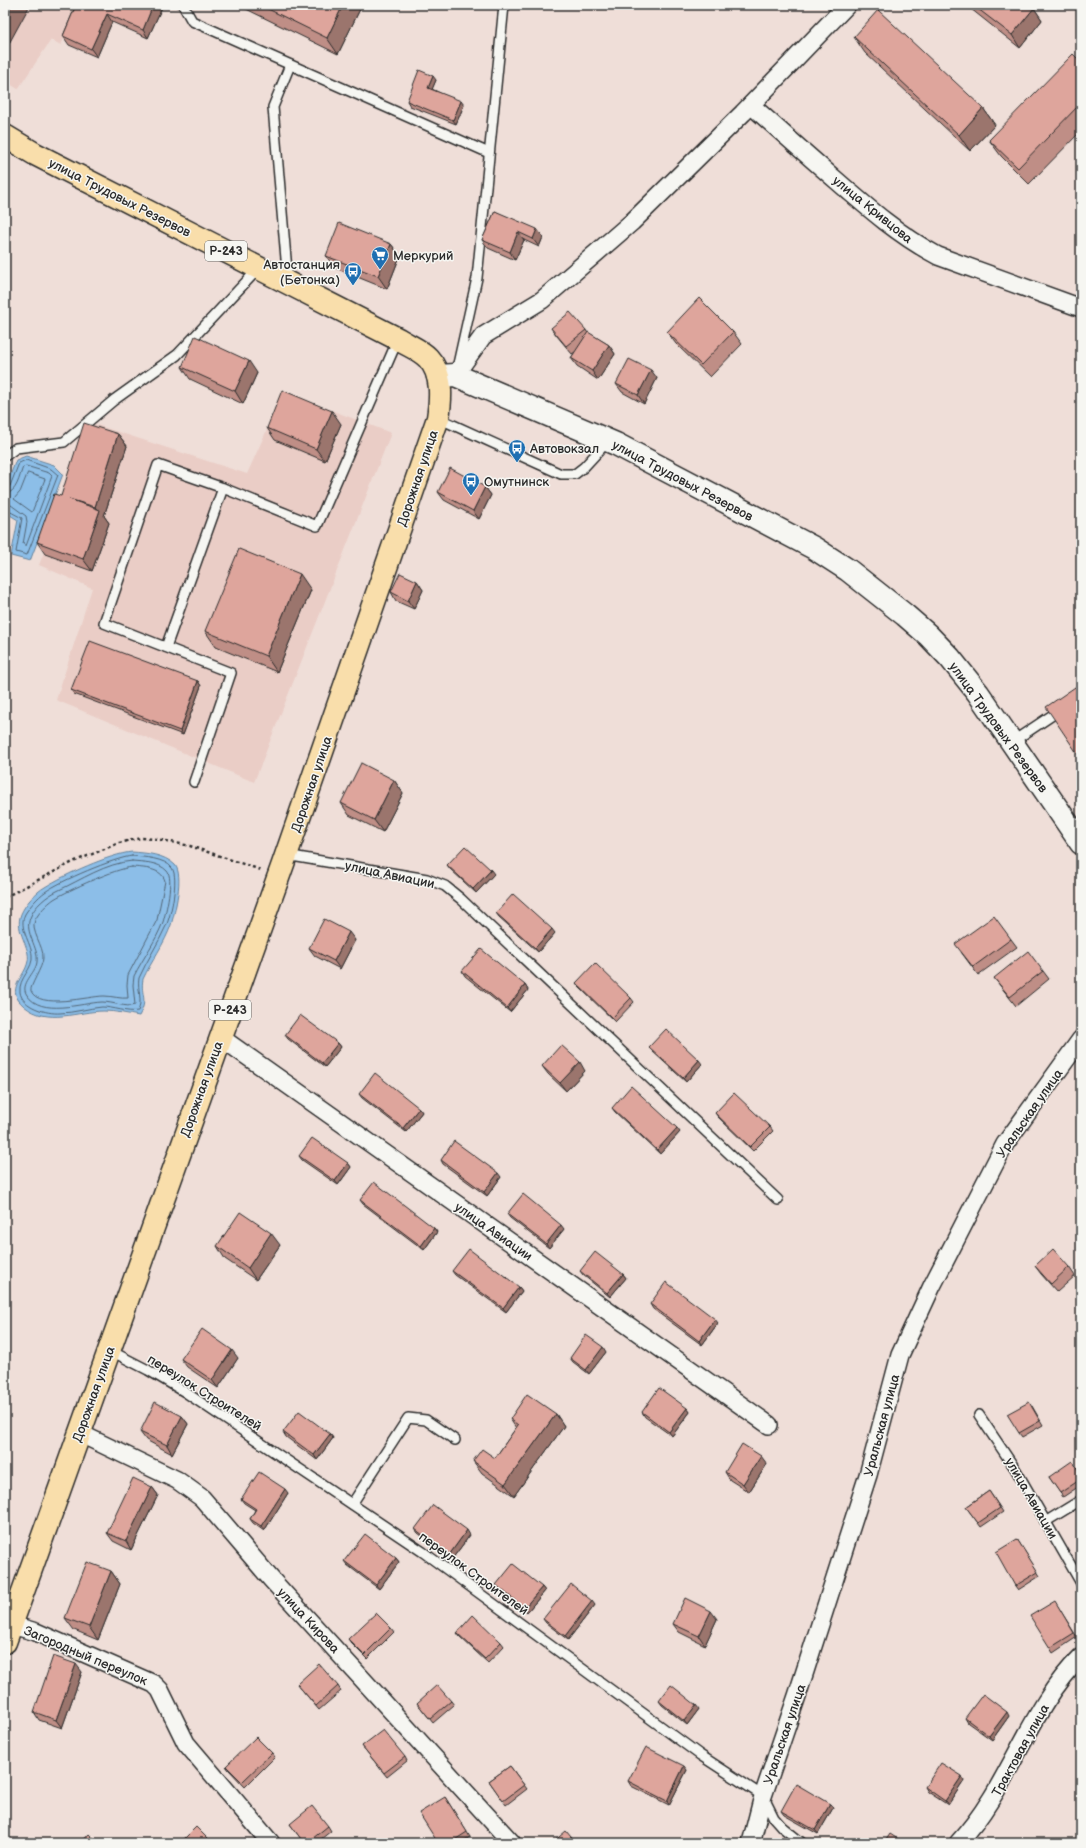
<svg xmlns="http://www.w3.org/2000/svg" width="1086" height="1848" viewBox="0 0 1086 1848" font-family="'Balsamiq Sans',sans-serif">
	<rect width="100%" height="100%" fill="#efded8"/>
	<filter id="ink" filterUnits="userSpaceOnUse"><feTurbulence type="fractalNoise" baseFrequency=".025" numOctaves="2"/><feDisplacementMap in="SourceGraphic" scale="8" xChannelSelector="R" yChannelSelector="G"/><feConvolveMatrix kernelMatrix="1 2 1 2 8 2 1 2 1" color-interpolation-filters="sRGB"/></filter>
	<g filter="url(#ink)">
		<g fill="#eacdc6">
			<polygon points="5,5 80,5 61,45 51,40 18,89 5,81"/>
			<polygon points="284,392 391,433 254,782 56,700 92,588 39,565 94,424 247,474"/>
		</g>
		<g fill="#8cbee8" stroke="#65839c">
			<polygon points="26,456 54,465 63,474 30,561 11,556 18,520 5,512 5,489 16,460"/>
			<path d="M132,852c14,1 32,2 43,13 9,10 0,47 -4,60 -6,18 -20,37 -28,54 -3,17 6,19 -4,37 -11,-2 -24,-5 -35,-5 -27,0 -56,15 -80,-5 -20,-17 1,-28 4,-45 3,-14 -14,-30 -7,-47 4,-10 15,-22 24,-27 19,-12 65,-33 87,-35z"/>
		</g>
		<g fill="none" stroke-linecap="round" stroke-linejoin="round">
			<g stroke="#526677" stroke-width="1">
				<polygon points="28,473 45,479 32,512 14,499 20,492"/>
				<polyline points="5,489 10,486 19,463 26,460 51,469 58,475 27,555 16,552 22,518 5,509"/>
				<path d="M5,494c12,-1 14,-17 18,-27l3,-1 23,7 3,3 -26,70 -3,-2 4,-22 -1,-6 -15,-11 -6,-1"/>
				<path d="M132,856c11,1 33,2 40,12 7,10 -1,48 -6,58 -8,18 -19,34 -27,52 -2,11 4,23 -1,33 -10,2 -25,-4 -36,-4 -14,1 -28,6 -42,6 -13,1 -38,-6 -40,-21 -2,-14 14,-23 12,-37 -1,-13 -14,-27 -7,-41 5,-8 13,-17 20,-22 15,-11 69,-34 87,-36z"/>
				<path d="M132,861c11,1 27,1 35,10 7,7 -1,41 -4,51 -7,19 -20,36 -29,54l-1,9 2,20c-9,3 -22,-3 -33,-3 -21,1 -61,15 -75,-7 -8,-11 9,-22 10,-33 2,-15 -13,-29 -7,-44 4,-12 17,-22 27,-27 24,-11 49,-28 75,-30z"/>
				<path d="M132,867c11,1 30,1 33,14l-8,39 -29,55 -1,10 1,13c-7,1 -16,-2 -24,-2 -15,0 -65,14 -73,-5 -2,-4 12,-24 12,-33 1,-12 -13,-27 -8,-38 4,-8 12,-16 19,-21 15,-9 60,-30 78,-32z"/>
			</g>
			<g stroke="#2b2b2b" stroke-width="12">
				<g id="service">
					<polyline points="183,5 192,21 489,153"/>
					<polyline points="288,282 273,107 290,65"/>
					<polyline points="458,364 477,278 504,5"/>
					<polyline points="438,418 561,474 575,474 584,467 608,441"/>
					<polyline points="5,456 16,448 64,442 114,400 177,355 259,268"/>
					<polyline points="166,647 223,488"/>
					<polyline points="1012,742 1081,696"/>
					<polyline points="194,782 231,673 104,623 158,465 223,488 317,526 398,339"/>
					<polyline points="286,855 427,879 445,886 461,899 778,1200"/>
					<polyline points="109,1350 148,1370 185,1392 423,1552 700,1755 763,1796 774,1818 782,1827 802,1843"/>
					<polyline points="979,1415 1016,1470 1081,1583"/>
					<polyline points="352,1504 408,1418 426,1420 455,1440"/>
					<polyline points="1045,1522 1081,1500"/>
				</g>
			</g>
			<g stroke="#2b2b2b" stroke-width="20">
				<g id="minor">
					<path d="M751,105c28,25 56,50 85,75 32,28 64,56 102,76l143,52"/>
					<polyline points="455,375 483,336 542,300 632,222 743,113 847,5"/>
					<polyline points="220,1037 769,1425"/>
					<polyline points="79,1433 177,1480 202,1498 271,1579 512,1843"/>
					<polyline points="5,1623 36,1632 154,1684 160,1690 186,1743 271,1843"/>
					<polyline points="751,1843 763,1796 797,1696 868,1475 900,1355 932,1286 1005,1144 1081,1039"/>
					<path d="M958,1843c52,-55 70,-134 123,-186"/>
				</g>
			</g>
			<g stroke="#2b2b2b" stroke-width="25">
				<polyline id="secondary" points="438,376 455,375 616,444 814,548 848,570 905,615 928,635 950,658 978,693 1081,843"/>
			</g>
			<g stroke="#2b2b2b" stroke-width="25">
				<path id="trunk" d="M5,136l30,18 363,185c9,6 23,11 30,19 15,16 13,40 10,60l-155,446 -278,778"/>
			</g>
			<polyline stroke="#2b2b2b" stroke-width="2.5" stroke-dasharray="3 3" stroke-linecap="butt" points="5,897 73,862 119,843 141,838 157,839 190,846 261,870"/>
			<use href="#service" stroke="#f6f6f2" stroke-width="9"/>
			<use href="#minor" stroke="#f6f6f2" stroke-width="17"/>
			<use href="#secondary" stroke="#f6f6f2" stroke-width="22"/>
			<use href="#trunk" stroke="#f9deab" stroke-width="22"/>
		</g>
		<g fill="#bf8e86" stroke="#2b2b2b">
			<polygon points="76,5 163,5 148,38 112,22 97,57 69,45 63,36"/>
			<polygon points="238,5 362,5 338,54"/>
			<polygon points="966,5 1030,5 1034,8 1042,20 1020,48"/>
			<polygon points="854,37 983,108 995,125 970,151 865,53"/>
			<polygon points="1081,62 1081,131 1029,184 1001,156 989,140"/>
			<polygon points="436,80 432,89 464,105 456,124 410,106 407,101"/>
			<polygon points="495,211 543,237 539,247 524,240 515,260 488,248 482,240"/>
			<polygon points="391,244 400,256 387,289 335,268 326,256"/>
			<polygon points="551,328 586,330 587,332 609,345 615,354 598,380 577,366 571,358 575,352 572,354 557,336"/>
			<polygon points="667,332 733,332 742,344 710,377 676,344"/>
			<polygon points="182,367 257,373 243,404 190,379"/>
			<polygon points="657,378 644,404 622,392 616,384"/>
			<polygon points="341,424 325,461 275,440 267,428"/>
			<polygon points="118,434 127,446 104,516 109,523 92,571 45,554 37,542 61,496"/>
			<polygon points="485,487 491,495 479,519 444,500 438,492"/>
			<polygon points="417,581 423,590 414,609 396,601 391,592"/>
			<polygon points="311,590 277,672 216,647 205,631"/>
			<polygon points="198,681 201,686 183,735 74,694 71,690"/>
			<polygon points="394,780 403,793 383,832 349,815 341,803"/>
			<polygon points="447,865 494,874 476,893 450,869"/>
			<polygon points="496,913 555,933 538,952 499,917"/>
			<polygon points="1011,939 1017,947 978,975 961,952"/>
			<polygon points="355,940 340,969 315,956 309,948"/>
			<polygon points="462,971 525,985 528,990 510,1012 465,976"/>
			<polygon points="1043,971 1049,979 1016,1006 994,978"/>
			<polygon points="576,983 631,998 634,1002 615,1022 579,987"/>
			<polygon points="285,1035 338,1043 341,1047 325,1067 288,1039"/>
			<polygon points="649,1047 702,1064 686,1082 652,1051"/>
			<polygon points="542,1066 585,1071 566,1091 548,1074"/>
			<polygon points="359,1094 419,1108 422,1112 406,1132 362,1098"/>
			<polygon points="612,1108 680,1132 660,1154 615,1112"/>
			<polygon points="715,1113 770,1127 773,1131 753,1151 718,1117"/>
			<polygon points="299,1156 348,1163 351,1167 338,1185 302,1160"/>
			<polygon points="441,1160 501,1177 487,1196 443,1164"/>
			<polygon points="360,1200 434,1228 437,1232 424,1250 363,1204"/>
			<polygon points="507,1214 564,1229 549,1248 510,1218"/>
			<polygon points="280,1245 256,1280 225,1259 217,1246"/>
			<polygon points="1035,1266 1069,1267 1075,1276 1057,1292 1041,1274"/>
			<polygon points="452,1271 519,1287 522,1291 506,1312 455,1275"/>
			<polygon points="580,1271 623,1274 626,1278 610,1297 583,1275"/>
			<polygon points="650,1304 718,1323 702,1345 653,1309"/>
			<polygon points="606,1352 589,1374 573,1362 570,1358"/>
			<polygon points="238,1358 218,1388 187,1367 181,1359"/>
			<polygon points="1032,1406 1043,1425 1022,1437 1019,1433"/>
			<polygon points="687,1408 690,1412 672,1436 645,1417 642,1412"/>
			<polygon points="556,1414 564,1426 514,1496 482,1473 473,1461 495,1458 516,1428 510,1419"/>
			<polygon points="182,1416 188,1424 172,1454 146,1440 140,1432"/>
			<polygon points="283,1432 330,1434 333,1438 317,1460 286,1437"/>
			<polygon points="767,1464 749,1492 730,1480 725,1472"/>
			<polygon points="1081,1474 1081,1485 1063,1497 1049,1477"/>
			<polygon points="152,1487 158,1495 131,1550 113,1541 107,1533"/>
			<polygon points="989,1491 1003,1512 981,1527 966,1507"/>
			<polygon points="288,1493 264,1531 253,1523 250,1519 255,1510 244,1503 241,1499"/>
			<polygon points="415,1529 470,1535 452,1559 418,1533"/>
			<polygon points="1017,1539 1040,1576 1018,1590 1015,1586"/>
			<polygon points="396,1558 399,1562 379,1589 347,1565 344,1561"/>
			<polygon points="111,1571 120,1584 98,1640 74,1630 65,1618"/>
			<polygon points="496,1585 542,1587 545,1591 527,1612 499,1589"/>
			<polygon points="595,1605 568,1640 546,1623 543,1619"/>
			<polygon points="1057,1605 1077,1637 1053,1653 1050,1648"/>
			<polygon points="717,1619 705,1645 679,1632 673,1624"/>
			<polygon points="391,1628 394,1632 367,1659 351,1643 348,1639"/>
			<polygon points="457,1633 501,1642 504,1646 488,1663 460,1637"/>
			<polygon points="82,1672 62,1728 39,1720 34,1712"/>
			<polygon points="297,1684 338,1686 341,1691 319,1710"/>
			<polygon points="451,1701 454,1705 433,1723 417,1703"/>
			<polygon points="659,1701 699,1709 687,1725 662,1705"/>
			<polygon points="1009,1716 992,1740 968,1723 965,1718"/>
			<polygon points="362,1746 405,1757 407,1761 387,1777"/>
			<polygon points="272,1753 275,1757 245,1787 229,1770 226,1766"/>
			<polygon points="510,1766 527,1789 506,1805 489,1781"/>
			<polygon points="687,1770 669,1805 631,1786 628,1781"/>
			<polygon points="964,1781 948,1805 928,1792 925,1787"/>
			<polygon points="445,1797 470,1837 459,1843 438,1843"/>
			<polygon points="830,1804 833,1808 818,1834 784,1815 781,1811"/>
			<polygon points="290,1824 328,1826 331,1831 316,1843 304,1843"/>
		</g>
		<g fill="#9b746d" stroke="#2b2b2b">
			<polygon points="9,5 30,5 6,49 5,48 5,13"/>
			<polygon points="153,5 163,5 148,38 143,30"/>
			<polygon points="343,5 362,5 338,54 327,38"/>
			<polygon points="723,5 730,5 726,9"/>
			<polygon points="1034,8 1042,20 1020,48 1012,35"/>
			<polygon points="107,14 112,22 97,57 91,49"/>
			<polygon points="433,76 436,80 431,92 428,88"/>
			<polygon points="461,101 464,105 456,124 453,120"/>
			<polygon points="983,108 995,125 970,151 959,135"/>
			<polygon points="537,229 543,237 539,247 533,239"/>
			<polygon points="518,232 524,240 515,260 510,252"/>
			<polygon points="391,244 400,256 387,289 378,276"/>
			<polygon points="609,345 615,354 598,380 592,371"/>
			<polygon points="249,361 257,373 243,404 235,391"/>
			<polygon points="651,370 657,378 644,404 638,395"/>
			<polygon points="332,411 341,424 325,461 316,449"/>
			<polygon points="118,434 127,446 104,516 109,523 92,571 83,559 99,513 95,507"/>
			<polygon points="485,487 491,495 479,519 473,511"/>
			<polygon points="300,574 311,590 277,672 266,656"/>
			<polygon points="417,581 423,590 414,609 408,601"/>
			<polygon points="198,681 201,686 183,735 180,731"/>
			<polygon points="394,780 403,793 383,832 374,820"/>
			<polygon points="491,870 494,874 476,893 473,889"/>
			<polygon points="552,929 555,933 538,952 535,948"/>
			<polygon points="349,932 355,940 340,969 334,961"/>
			<polygon points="525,985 528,990 510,1012 507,1008"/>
			<polygon points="338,1043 341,1047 325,1067 322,1063"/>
			<polygon points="699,1060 702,1064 686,1082 683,1078"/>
			<polygon points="580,1062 585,1071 566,1091 560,1083"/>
			<polygon points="419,1108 422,1112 406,1132 403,1128"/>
			<polygon points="677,1128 680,1132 660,1154 657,1150"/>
			<polygon points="348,1163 351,1167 338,1185 335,1181"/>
			<polygon points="498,1173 501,1177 487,1196 484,1192"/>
			<polygon points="561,1225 564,1229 549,1248 546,1244"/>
			<polygon points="434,1228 437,1232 424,1250 421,1246"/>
			<polygon points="271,1233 280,1245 256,1280 248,1268"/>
			<polygon points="623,1274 626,1278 610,1297 607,1293"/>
			<polygon points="519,1287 522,1291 506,1312 503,1308"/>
			<polygon points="715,1319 718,1323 702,1345 699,1341"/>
			<polygon points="603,1347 606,1352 589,1374 586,1370"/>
			<polygon points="232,1350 238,1358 218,1388 212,1380"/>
			<polygon points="687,1408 690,1412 672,1436 669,1432"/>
			<polygon points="556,1414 564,1426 514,1496 505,1484"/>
			<polygon points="182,1416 188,1424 172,1454 167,1445"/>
			<polygon points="330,1434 333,1438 317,1460 314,1455"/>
			<polygon points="761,1456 767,1464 749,1492 743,1484"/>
			<polygon points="152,1487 158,1495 131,1550 126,1541"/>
			<polygon points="285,1489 288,1493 264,1531 261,1526"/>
			<polygon points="467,1530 470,1535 452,1559 449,1555"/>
			<polygon points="396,1558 399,1562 379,1589 376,1585"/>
			<polygon points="111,1571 120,1584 98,1640 89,1627"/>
			<polygon points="542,1587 545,1591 527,1612 524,1608"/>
			<polygon points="592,1601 595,1605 568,1640 565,1636"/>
			<polygon points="711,1611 717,1619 705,1645 699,1636"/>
			<polygon points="76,1664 82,1672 62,1728 56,1720"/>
			<polygon points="696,1705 699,1709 687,1725 684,1721"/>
			<polygon points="1007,1712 1009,1716 992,1740 989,1736"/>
			<polygon points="684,1766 687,1770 669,1805 667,1801"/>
			<polygon points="962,1776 964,1781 948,1805 945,1801"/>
			<polygon points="830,1804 833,1808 818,1834 815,1830"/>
		</g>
		<g fill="#dea59c" stroke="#2b2b2b">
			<polygon points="5,5 9,5 5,13"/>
			<polygon points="76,5 153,5 143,30 107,14 91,49 63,36"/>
			<polygon points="260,5 343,5 327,38"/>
			<polygon points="973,5 1030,5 1034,8 1012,35"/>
			<polygon points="878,10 983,108 959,135 854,37"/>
			<polygon points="1073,54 1081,62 1081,103 1018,168 989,140"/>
			<polygon points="419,70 433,76 428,88 461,101 453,120 407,101"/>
			<polygon points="495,211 537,229 533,239 518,232 510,252 482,240"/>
			<polygon points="339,223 391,244 378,276 326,256"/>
			<polygon points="699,298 733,332 701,365 667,332"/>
			<polygon points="570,312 586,330 566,346 551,328"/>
			<polygon points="588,332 609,345 592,371 571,358"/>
			<polygon points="195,336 249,361 235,391 182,367"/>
			<polygon points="629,359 651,370 638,395 616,384"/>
			<polygon points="282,390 332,411 316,449 267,428"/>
			<polygon points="84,423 118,434 95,507 69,499 100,510 83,559 37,542 54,494 61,496"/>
			<polygon points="450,468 485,487 473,511 438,492"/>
			<polygon points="239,549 300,574 266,656 205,631"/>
			<polygon points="400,573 417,581 408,601 391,592"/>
			<polygon points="90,641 198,681 180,731 71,690"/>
			<polygon points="1081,683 1081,759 1046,707"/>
			<polygon points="361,763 394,780 374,820 341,803"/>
			<polygon points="465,846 491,870 473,889 447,865"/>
			<polygon points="513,894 552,929 535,948 496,913"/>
			<polygon points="994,916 1011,939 973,967 955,944"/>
			<polygon points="324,919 349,932 334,961 309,948"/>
			<polygon points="481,949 525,985 507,1008 462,971"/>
			<polygon points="1028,951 1043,971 1010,997 994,978"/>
			<polygon points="595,963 631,998 612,1018 576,983"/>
			<polygon points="300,1015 338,1043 322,1063 285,1035"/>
			<polygon points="666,1029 699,1060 683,1078 649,1047"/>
			<polygon points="561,1045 580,1062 560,1083 542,1066"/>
			<polygon points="375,1073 419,1108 403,1128 359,1094"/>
			<polygon points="631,1086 677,1128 657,1150 612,1108"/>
			<polygon points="734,1093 770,1127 750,1147 715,1113"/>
			<polygon points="312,1138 348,1163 335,1181 299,1156"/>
			<polygon points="454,1141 498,1173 484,1192 441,1160"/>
			<polygon points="374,1182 434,1228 421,1246 360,1200"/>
			<polygon points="523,1194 561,1225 546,1244 507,1214"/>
			<polygon points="240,1212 271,1233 248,1268 217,1246"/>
			<polygon points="469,1249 519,1287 503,1308 452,1271"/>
			<polygon points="1053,1249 1069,1267 1051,1284 1035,1266"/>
			<polygon points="595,1252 623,1274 607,1293 580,1271"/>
			<polygon points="666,1282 715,1319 699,1341 650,1304"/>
			<polygon points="202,1329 232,1350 212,1380 181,1359"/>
			<polygon points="586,1335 603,1347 586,1370 570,1358"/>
			<polygon points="659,1388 687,1408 669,1432 642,1412"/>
			<polygon points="527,1394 556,1414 505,1484 473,1461 482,1449 495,1458 518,1425 510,1419"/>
			<polygon points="155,1402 182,1416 167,1445 140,1432"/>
			<polygon points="1029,1402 1040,1421 1019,1433 1007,1414"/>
			<polygon points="299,1411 330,1434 314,1455 283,1432"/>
			<polygon points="742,1444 761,1456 743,1484 725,1472"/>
			<polygon points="1072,1461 1081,1474 1081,1479 1060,1493 1049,1477"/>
			<polygon points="259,1472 285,1489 261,1526 250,1519 256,1509 241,1499"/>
			<polygon points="133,1478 152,1487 126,1541 107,1533"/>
			<polygon points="989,1491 1000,1508 978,1523 966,1507"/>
			<polygon points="433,1505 467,1530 449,1555 415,1529"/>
			<polygon points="365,1534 396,1558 376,1585 344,1561"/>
			<polygon points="1017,1539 1038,1572 1015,1586 996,1552"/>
			<polygon points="87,1562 111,1571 89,1627 65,1618"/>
			<polygon points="513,1564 542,1587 524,1608 496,1585"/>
			<polygon points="571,1584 592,1601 565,1636 543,1619"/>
			<polygon points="685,1598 711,1611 699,1636 673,1624"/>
			<polygon points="1055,1601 1074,1633 1050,1648 1030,1616"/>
			<polygon points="376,1613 391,1628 364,1655 348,1639"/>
			<polygon points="473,1615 501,1642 485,1659 457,1633"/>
			<polygon points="53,1656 76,1664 56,1720 34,1712"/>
			<polygon points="319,1664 338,1686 316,1706 297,1684"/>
			<polygon points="437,1685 451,1701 430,1719 417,1703"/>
			<polygon points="671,1685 696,1705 684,1721 659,1701"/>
			<polygon points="983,1694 1007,1712 989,1736 965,1718"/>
			<polygon points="383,1730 405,1757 384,1773 362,1746"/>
			<polygon points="256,1737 272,1753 242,1782 226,1766"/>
			<polygon points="646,1747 684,1766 667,1801 628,1781"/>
			<polygon points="941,1763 962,1776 945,1801 925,1787"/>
			<polygon points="510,1766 524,1785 503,1801 489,1781"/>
			<polygon points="796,1784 830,1804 815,1830 781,1811"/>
			<polygon points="445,1797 467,1832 450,1843 438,1843 419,1813"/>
			<polygon points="312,1806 328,1826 307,1843 304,1843 290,1824"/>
			<polygon points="196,1827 212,1843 180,1843"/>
			<polygon points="566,1831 576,1843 552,1843"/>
			<polygon points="89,1834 98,1843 81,1843"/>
			<polygon points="890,1834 904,1843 884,1843"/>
		</g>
	</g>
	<defs>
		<g id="supermarket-pin" transform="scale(0.9)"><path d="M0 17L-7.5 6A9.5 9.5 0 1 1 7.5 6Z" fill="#1f6fb2" stroke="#f6f6f2"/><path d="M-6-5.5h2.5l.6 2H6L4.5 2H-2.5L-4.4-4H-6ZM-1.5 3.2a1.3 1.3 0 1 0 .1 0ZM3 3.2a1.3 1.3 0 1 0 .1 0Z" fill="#fff"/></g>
		<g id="bus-pin" transform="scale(0.9)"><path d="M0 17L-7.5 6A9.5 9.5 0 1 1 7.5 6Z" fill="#1f6fb2" stroke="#f6f6f2"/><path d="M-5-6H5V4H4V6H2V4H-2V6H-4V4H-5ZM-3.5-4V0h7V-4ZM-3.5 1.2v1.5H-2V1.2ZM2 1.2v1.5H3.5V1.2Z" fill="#fff"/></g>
	</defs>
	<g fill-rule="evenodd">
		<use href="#supermarket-pin" x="380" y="255"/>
		<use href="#bus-pin" x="353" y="271"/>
		<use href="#bus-pin" x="517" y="448"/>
		<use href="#bus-pin" x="471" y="481"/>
	</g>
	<g text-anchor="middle" stroke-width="3" stroke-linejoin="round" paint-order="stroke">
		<g fill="#f6f6f2" stroke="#686867" stroke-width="1">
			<rect x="205" y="241" width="42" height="20" rx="3"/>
			<rect x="209" y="1000" width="42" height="20" rx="3"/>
		</g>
		<g font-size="12" font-weight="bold" fill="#2b2b2b">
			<text x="226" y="255">Р-243</text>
			<text x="230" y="1014">Р-243</text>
		</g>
		<g font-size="13" fill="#2b2b2b" stroke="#f6f6f2">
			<text transform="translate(120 197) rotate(27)" y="5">улица Трудовых Резервов</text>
			<text transform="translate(873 209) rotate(39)" y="5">улица Кривцова</text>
			<text transform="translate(417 478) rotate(-71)" y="5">Дорожная улица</text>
			<text transform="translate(683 480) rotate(28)" y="5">улица Трудовых Резервов</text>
			<text transform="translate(999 727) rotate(54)" y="5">улица Трудовых Резервов</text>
			<text transform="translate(311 784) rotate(-71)" y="5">Дорожная улица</text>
			<text transform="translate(390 874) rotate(12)" y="5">улица Авиации</text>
			<text transform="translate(201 1089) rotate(-70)" y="5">Дорожная улица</text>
			<text transform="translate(1029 1113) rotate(-55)" y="5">Уральская улица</text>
			<text transform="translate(494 1231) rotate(35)" y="5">улица Авиации</text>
			<text transform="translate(205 1392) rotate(32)" y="5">переулок Строителей</text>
			<text transform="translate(93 1394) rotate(-70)" y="5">Дорожная улица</text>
			<text transform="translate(881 1425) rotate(-75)" y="5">Уральская улица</text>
			<text transform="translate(1032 1498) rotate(60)" y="5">улица Авиации</text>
			<text transform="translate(474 1573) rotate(36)" y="5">переулок Строителей</text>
			<text transform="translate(309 1620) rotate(47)" y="5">улица Кирова</text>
			<text transform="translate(86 1655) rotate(23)" y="5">Загородный переулок</text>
			<text transform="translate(784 1734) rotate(-71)" y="5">Уральская улица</text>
			<text transform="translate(1020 1750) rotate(-61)" y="5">Трактовая улица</text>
		</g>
		<g font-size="13" fill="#2b2b2b" stroke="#f6f6f2" text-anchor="start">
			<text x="393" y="260">Меркурий</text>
			<text x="340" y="269" text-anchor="end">Автостанция<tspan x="340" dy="15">(Бетонка)</tspan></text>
			<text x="530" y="453">Автовокзал</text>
			<text x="484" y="486">Омутнинск</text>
		</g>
	</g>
	<rect width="1086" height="1848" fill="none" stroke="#f6f6f2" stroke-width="20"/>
	<rect x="10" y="10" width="1066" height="1828" fill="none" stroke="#2b2b2b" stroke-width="1.5" filter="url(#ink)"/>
</svg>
